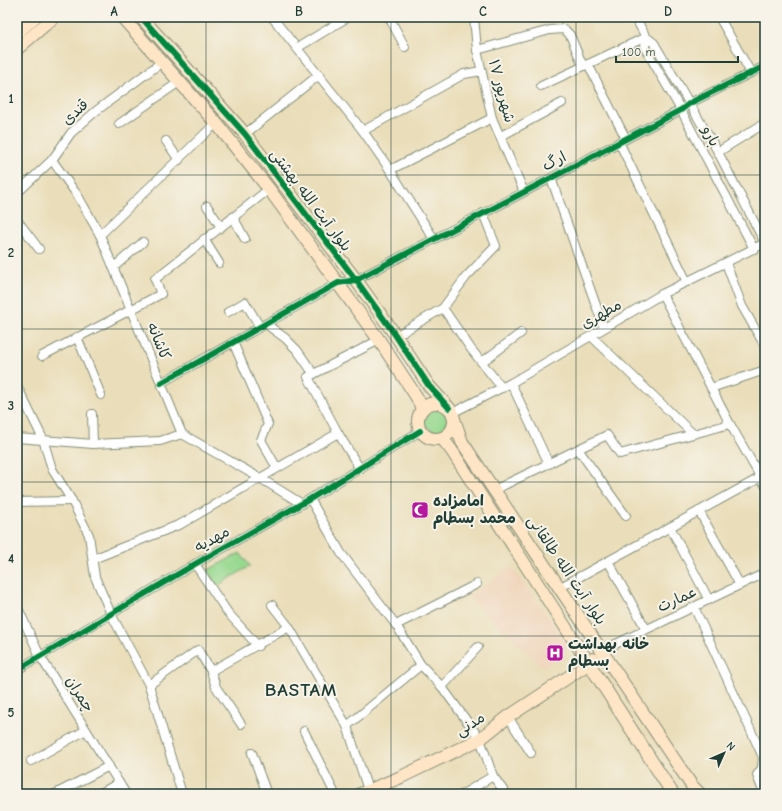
<svg xmlns="http://www.w3.org/2000/svg" width="782" height="811" viewBox="0 0 782 811" font-family="'Comic Neue','Playpen Sans Arabic',sans-serif">
	<rect width="100%" height="100%" fill="#f7f3e8"/>
	<filter id="ink" filterUnits="userSpaceOnUse"><feTurbulence type="fractalNoise" baseFrequency=".025" numOctaves="2"/><feDisplacementMap in="SourceGraphic" scale="8" xChannelSelector="R" yChannelSelector="G"/><feConvolveMatrix kernelMatrix="1 2 1 2 8 2 1 2 1" color-interpolation-filters="sRGB"/></filter>
	<filter id="wash" filterUnits="userSpaceOnUse"><feTurbulence type="fractalNoise" baseFrequency=".012" numOctaves="4" result="noise"/><feDisplacementMap in="SourceGraphic" scale="16" xChannelSelector="R" yChannelSelector="G"/><feGaussianBlur stdDeviation="0.9" result="paint"/><feColorMatrix in="noise" values="0 0 0 0 0 0 0 0 0 0 0 0 0 0 0 0 0 1.4 0 .05"/><feComposite in="paint" operator="in"/></filter>
	<g filter="url(#wash)">
		<rect width="100%" height="100%" fill="#eadeba"/>
		<polygon fill="#f0d5bc" points="511,567 571,648 543,667 468,597"/>
		<g fill="#98d990" stroke="#5c8b62">
			<circle cx="436" cy="419" r="12"/>
			<polygon points="240,553 250,566 217,586 208,570"/>
		</g>
	</g>
	<g filter="url(#ink)">
		<g fill="none" stroke-linecap="round" stroke-linejoin="round">
			<g stroke="#848e77" stroke-width="10">
				<g id="street">
					<polyline points="272,17 363,131 390,170 434,239"/>
					<polyline points="389,17 405,47"/>
					<polyline points="474,17 477,50 492,118 524,192"/>
					<polyline points="635,17 646,37 654,43 718,152 765,243"/>
					<polyline points="719,17 751,73"/>
					<polyline points="646,37 645,48 681,110 754,249"/>
					<polyline points="297,48 348,17"/>
					<polyline points="477,50 550,30 564,29 570,35 583,66"/>
					<polyline points="588,64 626,139"/>
					<polyline points="541,86 646,37"/>
					<polyline points="119,124 179,82"/>
					<polyline points="363,131 464,74 482,71"/>
					<polyline points="245,134 319,75"/>
					<polyline points="501,136 562,103"/>
					<polyline points="166,141 179,160"/>
					<polyline points="619,142 687,282"/>
					<polyline points="718,152 765,123"/>
					<polyline points="52,160 78,196 100,235 182,434 260,478 302,504"/>
					<polyline points="390,170 492,118"/>
					<polyline points="551,178 604,328"/>
					<polyline points="17,193 52,160 71,133 96,111 162,62"/>
					<polyline points="207,206 221,227"/>
					<polyline points="233,217 245,239"/>
					<polyline points="17,220 39,249"/>
					<polyline points="100,235 216,123"/>
					<polyline points="204,239 219,263"/>
					<polyline points="726,263 742,306 765,346"/>
					<polyline points="114,267 143,242"/>
					<polyline points="662,294 730,424 765,485"/>
					<polyline points="443,308 471,349 502,388"/>
					<polyline points="228,312 245,302 260,327"/>
					<polyline points="266,324 285,338 297,350 313,373"/>
					<polyline points="396,336 443,308 466,277 496,246 483,213"/>
					<polyline points="591,336 692,433"/>
					<polyline points="77,337 101,395"/>
					<polyline points="233,342 268,424 261,440 277,468"/>
					<polyline points="42,356 161,294 155,279 269,189"/>
					<polyline points="482,362 521,333"/>
					<polyline points="161,383 338,283 356,280 681,110 690,103 765,66"/>
					<polyline points="511,383 549,464"/>
					<polyline points="17,386 43,439 52,469 72,501 89,535 95,577 111,614 149,685 182,794"/>
					<polyline points="711,388 765,370"/>
					<polyline points="452,413 511,383 662,294 765,243"/>
					<polyline points="92,414 93,444"/>
					<polyline points="17,438 93,444 160,441 182,434"/>
					<polyline points="578,449 626,516"/>
					<polyline points="360,469 338,433 308,377 379,340"/>
					<polyline points="494,490 607,435 620,454 730,424"/>
					<polyline points="310,499 341,553 396,625 421,665 442,687 480,739 493,776 506,794"/>
					<polyline points="17,502 72,501"/>
					<polyline points="699,511 740,585"/>
					<polyline points="670,527 709,600"/>
					<polyline points="93,559 181,524 338,433"/>
					<polyline points="608,561 646,629"/>
					<polyline points="195,564 228,613 258,646"/>
					<polyline points="559,588 765,475"/>
					<polyline points="272,605 289,627 347,726 368,790"/>
					<polyline points="17,606 40,656 126,794"/>
					<polyline points="694,607 763,757 762,768 757,775 761,786 765,791"/>
					<polyline points="396,625 477,584"/>
					<polyline points="601,651 765,573"/>
					<polyline points="17,670 195,564 310,499 420,431"/>
					<polyline points="211,671 216,687 241,724"/>
					<polyline points="149,685 198,650 211,671 289,627"/>
					<polyline points="442,687 478,647"/>
					<polyline points="508,717 531,753"/>
					<polyline points="347,726 421,665"/>
					<polyline points="304,731 335,794"/>
					<polyline points="252,753 267,794"/>
					<polyline points="31,761 86,730"/>
					<polyline points="55,794 109,766"/>
					<polyline points="99,794 119,783"/>
					<polyline points="463,794 493,776"/>
				</g>
			</g>
			<g stroke="#848e77" stroke-width="14">
				<g id="secondary">
					<polyline points="122,17 216,123 269,189 379,340 416,396 422,408"/>
					<polyline points="141,17 245,134 356,280 396,336 429,386 449,408"/>
					<polyline points="17,33 35,17"/>
					<polyline points="17,49 54,17"/>
					<circle cx="436" cy="421" r="18"/>
					<polyline points="454,419 462,442 692,786 700,794"/>
					<polyline points="442,438 452,451 673,794"/>
					<polyline points="360,794 401,777 480,739 508,717 588,664 593,659"/>
				</g>
			</g>
			<use href="#street" stroke="#fff" stroke-width="8"/>
			<use href="#secondary" stroke="#fee5c5" stroke-width="12"/>
			<g stroke="#f7f3e8" stroke-width="8">
				<g id="cycleway">
					<polyline points="141,17 245,134 356,280 396,336 429,386 449,408"/>
					<polyline points="161,383 338,283 356,280 681,110 690,103 765,66"/>
					<polyline points="17,670 195,564 310,499 420,431"/>
				</g>
			</g>
			<use href="#cycleway" stroke="#00873e" stroke-width="6"/>
		</g>
	</g>
	<path fill="none" stroke="#1f3d34" stroke-width="1" stroke-opacity="0.55" d="M206,17v777M391,17v777M576,17v777M17,175h748M17,329h748M17,482h748M17,636h748"/>
	<defs>
		<g id="mosque-square" transform="scale(0.9)"><rect x="-9" y="-9" width="18" height="18" rx="4" fill="#b5179e" stroke="#f7f3e8"/><path d="M3.5-4.9A6 6 0 1 0 3.5 4.9A5 5 0 1 1 3.5-4.9Z" fill="#fff"/></g>
		<g id="hospital-square" transform="scale(0.9)"><rect x="-9" y="-9" width="18" height="18" rx="4" fill="#b5179e" stroke="#f7f3e8"/><path d="M-5-5h3v3.5h4V-5h3V5h-3V1.5h-4V5h-3Z" fill="#fff"/></g>
	</defs>
	<g fill-rule="evenodd">
		<use href="#mosque-square" x="420" y="510"/>
		<use href="#hospital-square" x="555" y="653"/>
	</g>
	<g text-anchor="middle" stroke-width="4" stroke-linejoin="round" paint-order="stroke">
		<g font-size="15" fill="#1f3d34" stroke="#f7f3e8">
			<text transform="translate(502 91) rotate(75)" y="5">۱۷ شهریور</text>
			<text transform="translate(75 112) rotate(-43)" y="5">قندی</text>
			<text transform="translate(711 136) rotate(62)" y="5">بارو</text>
			<text transform="translate(554 161) rotate(-28)" y="5">ارگ</text>
			<text transform="translate(311 200) rotate(53)" y="5">بلوار آیت الله بهشتی</text>
			<text transform="translate(601 314) rotate(-30)" y="5">مطهری</text>
			<text transform="translate(159 341) rotate(68)" y="5">کاشانه</text>
			<text transform="translate(212 539) rotate(-29)" y="5">مهدیه</text>
			<text transform="translate(567 570) rotate(56)" y="5">بلوار آیت الله طالقانی</text>
			<text transform="translate(677 599) rotate(-25)" y="5">عمارت</text>
			<text transform="translate(80 694) rotate(58)" y="5">چمران</text>
			<text transform="translate(470 724) rotate(-32)" y="5">مدنی</text>
		</g>
		<g font-size="15" font-weight="bold" fill="#1f3d34" stroke="#f7f3e8" text-anchor="start">
			<text x="433" y="506">امامزاده<tspan x="433" dy="17">محمد بسطام</tspan></text>
			<text x="568" y="649">خانه بهداشت<tspan x="568" dy="17">بسطام</tspan></text>
		</g>
		<g font-size="19" font-weight="bold" letter-spacing="1" fill="#1f3d34" stroke="#f7f3e8">
			<text x="301" y="696">BASTAM</text>
		</g>
	</g>
	<rect width="782" height="811" fill="none" stroke="#f7f3e8" stroke-width="44"/>
	<g transform="translate(724 753) rotate(45)" stroke="#f7f3e8" stroke-width="3" paint-order="stroke">
	<path d="M0-3L7 15L0 10L-7 15Z" fill="#1f3d34"/>
	<text y="-6" font-size="11" font-weight="bold" text-anchor="middle" fill="#1f3d34">N</text>
	</g>
	<path d="M616 56v6h122v-6" fill="none" stroke="#1f3d34" stroke-width="2"/>
	<text x="622" y="56" font-size="12" fill="#1f3d34" stroke="#f7f3e8" stroke-width="3" paint-order="stroke">100 m</text>
	<rect x="22" y="22" width="738" height="767" fill="none" stroke="#1f3d34" stroke-width="1.5"/>
	<g font-size="13" text-anchor="middle" font-weight="bold" fill="#1f3d34">
		<text x="114" y="16">A</text>
		<text x="299" y="16">B</text>
		<text x="483" y="16">C</text>
		<text x="668" y="16">D</text>
		<text x="11" y="103">1</text>
		<text x="11" y="257">2</text>
		<text x="11" y="410">3</text>
		<text x="11" y="563">4</text>
		<text x="11" y="717">5</text>
	</g>
</svg>
